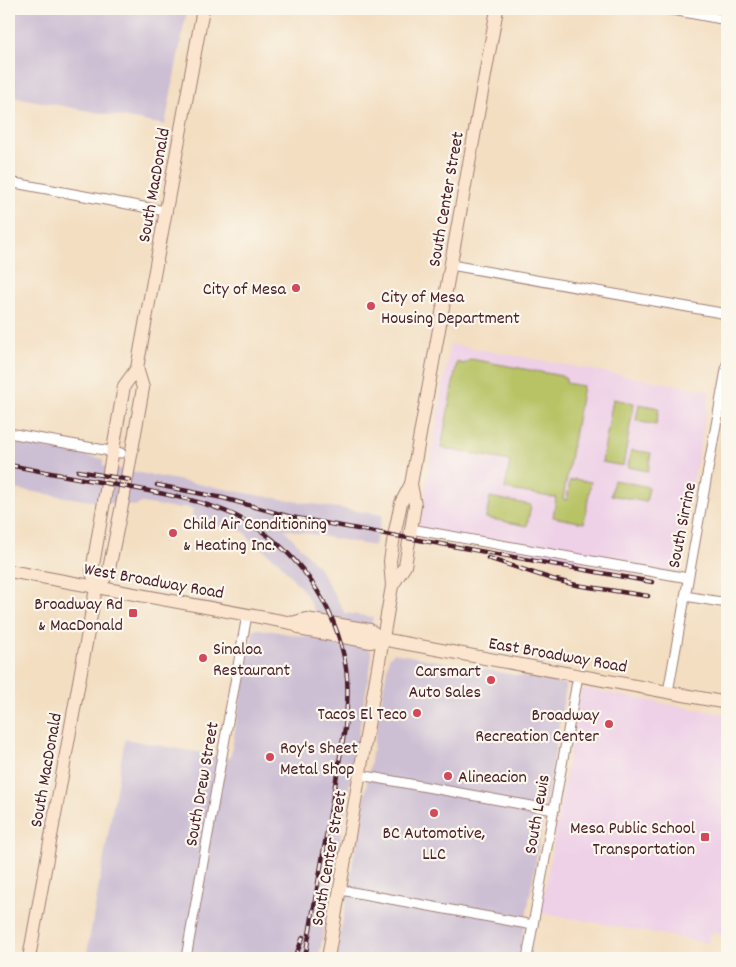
<svg xmlns="http://www.w3.org/2000/svg" width="736" height="967" viewBox="0 0 736 967" font-family="Dekko,sans-serif">
	<rect width="100%" height="100%" fill="#fbf7ec"/>
	<filter id="ink" filterUnits="userSpaceOnUse"><feTurbulence type="fractalNoise" baseFrequency=".02" numOctaves="2"/><feDisplacementMap in="SourceGraphic" scale="10" xChannelSelector="R" yChannelSelector="G"/><feConvolveMatrix kernelMatrix="1 2 1 2 8 2 1 2 1" color-interpolation-filters="sRGB"/></filter>
	<filter id="wash" filterUnits="userSpaceOnUse"><feTurbulence type="fractalNoise" baseFrequency=".0096" numOctaves="4" result="noise"/><feDisplacementMap in="SourceGraphic" scale="20" xChannelSelector="R" yChannelSelector="G"/><feGaussianBlur stdDeviation="1.12" result="paint"/><feColorMatrix in="noise" values="0 0 0 0 0 0 0 0 0 0 0 0 0 0 0 0 0 1.4 0 .05"/><feComposite in="paint" operator="in"/></filter>
	<g filter="url(#wash)">
		<rect width="100%" height="100%" fill="#f3dec1"/>
		<g fill="#eed0e7">
			<polygon points="450,344 710,391 675,581 418,533"/>
			<polygon points="586,689 727,715 727,928 726,935 711,932 709,943 541,913 580,692"/>
		</g>
		<g fill="#ccbed3">
			<polygon points="9,9 187,9 165,125 9,96"/>
			<polygon points="9,441 103,459 103,466 262,496 383,515 374,546 284,529 319,568 345,613 373,617 367,648 371,651 372,657 319,958 86,958 125,739 230,758 253,632 256,629 260,629 326,640 324,629 305,593 279,562 253,542 244,532 191,520 193,509 182,506 181,509 142,503 136,506 84,500 9,488"/>
			<polygon points="394,653 564,684 566,687 519,958 336,958 389,658"/>
		</g>
		<g fill="#b7c365" stroke="#807148">
			<polygon points="471,359 562,376 566,379 566,383 583,386 563,499 567,500 570,480 573,481 574,479 591,482 584,523 553,517 556,498 505,489 510,461 441,448 457,362 464,364"/>
			<polygon points="613,399 634,403 623,466 602,462"/>
			<polygon points="639,404 659,408 656,425 636,421"/>
			<polygon points="631,450 651,453 648,471 628,467"/>
			<polygon points="614,480 649,487 646,502 611,495"/>
			<polygon points="490,497 531,505 527,526 486,518"/>
		</g>
	</g>
	<g filter="url(#ink)">
		<g fill="none" stroke-linecap="round" stroke-linejoin="round">
			<g stroke="#9e7e76" stroke-width="11">
				<g id="street">
					<polyline points="667,9 727,20"/>
					<polyline points="9,182 165,211"/>
					<polyline points="451,265 727,314"/>
					<polyline points="9,433 121,453"/>
					<polyline points="411,529 688,578"/>
					<polyline points="685,596 727,603"/>
					<polyline points="668,692 727,364"/>
					<polyline points="360,775 554,810"/>
					<polyline points="341,890 533,925"/>
					<polyline points="186,958 247,615"/>
					<polyline points="527,958 578,676"/>
				</g>
			</g>
			<g stroke="#9e7e76" stroke-width="14">
				<g id="secondary">
					<polyline points="9,571 292,623 304,630 371,642 382,639 727,703"/>
					<polyline points="392,586 405,566 415,505 411,484"/>
					<polyline points="96,588 108,574 123,500 143,388 137,368 203,9"/>
					<polyline points="292,623 306,619 370,630 382,639"/>
					<polyline points="29,958 96,588 92,571 124,386 137,368"/>
					<polyline points="328,958 392,586 390,561 394,536 401,503 411,484 497,9"/>
				</g>
			</g>
			<use href="#street" stroke="#fff" stroke-width="9"/>
			<use href="#secondary" stroke="#fce5cf" stroke-width="12"/>
			<g stroke="#4a1f2b" stroke-width="4.5">
				<g id="rail">
					<path d="M9,465c40,8 79,15 119,22 36,7 73,13 106,28 60,29 102,88 112,153 3,20 1,40 -1,60l-40,230"/>
					<polyline points="78,471 130,480"/>
					<polyline points="157,485 223,498 291,517 652,582"/>
					<polyline points="488,558 552,579 576,585 648,596"/>
					<polyline points="295,958 303,937"/>
				</g>
			</g>
			<use href="#rail" stroke="#fbf7ec" stroke-width="2.5" stroke-dasharray="8" stroke-linecap="butt"/>
		</g>
	</g>
	<g fill="#d1495b" stroke="#fbf7ec" stroke-width="2">
		<circle cx="296" cy="288" r="5"/>
		<circle cx="371" cy="306" r="5"/>
		<circle cx="173" cy="533" r="5"/>
		<rect x="128" y="608" width="10" height="10" rx="2.5"/>
		<circle cx="203" cy="658" r="5"/>
		<circle cx="491" cy="680" r="5"/>
		<circle cx="417" cy="713" r="5"/>
		<circle cx="609" cy="724" r="5"/>
		<circle cx="270" cy="757" r="5"/>
		<circle cx="448" cy="776" r="5"/>
		<circle cx="434" cy="813" r="5"/>
		<rect x="700" y="832" width="10" height="10" rx="2.5"/>
	</g>
	<g text-anchor="middle" stroke-width="4.5" stroke-linejoin="round" paint-order="stroke">
		<g font-size="18" fill="#4a1f2b" stroke="#fbf7ec">
			<text transform="translate(153 185) rotate(-80)" y="6">South MacDonald</text>
			<text transform="translate(445 199) rotate(-80)" y="6">South Center Street</text>
			<text transform="translate(681 525) rotate(-79)" y="6">South Sirrine</text>
			<text transform="translate(154 580) rotate(10)" y="6">West Broadway Road</text>
			<text transform="translate(558 654) rotate(10)" y="6">East Broadway Road</text>
			<text transform="translate(45 770) rotate(-80)" y="6">South MacDonald</text>
			<text transform="translate(201 784) rotate(-80)" y="6">South Drew Street</text>
			<text transform="translate(536 814) rotate(-80)" y="6">South Lewis</text>
			<text transform="translate(328 858) rotate(-80)" y="6">South Center Street</text>
		</g>
		<g font-size="18" fill="#4a1f2b" stroke="#fbf7ec" text-anchor="end">
			<text x="286" y="294">City of Mesa</text>
			<text x="381" y="302" text-anchor="start">City of Mesa<tspan x="381" dy="21">Housing Department</tspan></text>
			<text x="183" y="529" text-anchor="start">Child Air Conditioning<tspan x="183" dy="21">&amp; Heating Inc.</tspan></text>
			<text x="123" y="609">Broadway Rd<tspan x="123" dy="21">&amp; MacDonald</tspan></text>
			<text x="213" y="654" text-anchor="start">Sinaloa<tspan x="213" dy="21">Restaurant</tspan></text>
			<text x="481" y="676">Carsmart<tspan x="481" dy="21">Auto Sales</tspan></text>
			<text x="407" y="719">Tacos El Teco</text>
			<text x="599" y="720">Broadway<tspan x="599" dy="21">Recreation Center</tspan></text>
			<text x="280" y="753" text-anchor="start">Roy's Sheet<tspan x="280" dy="21">Metal Shop</tspan></text>
			<text x="458" y="782" text-anchor="start">Alineacion</text>
			<text x="695" y="833">Mesa Public School<tspan x="695" dy="21">Transportation</tspan></text>
			<text x="434" y="838" text-anchor="middle">BC Automotive,<tspan x="434" dy="21">LLC</tspan></text>
		</g>
	</g>
	<rect width="736" height="967" fill="none" stroke="#fbf7ec" stroke-width="30"/>
</svg>
